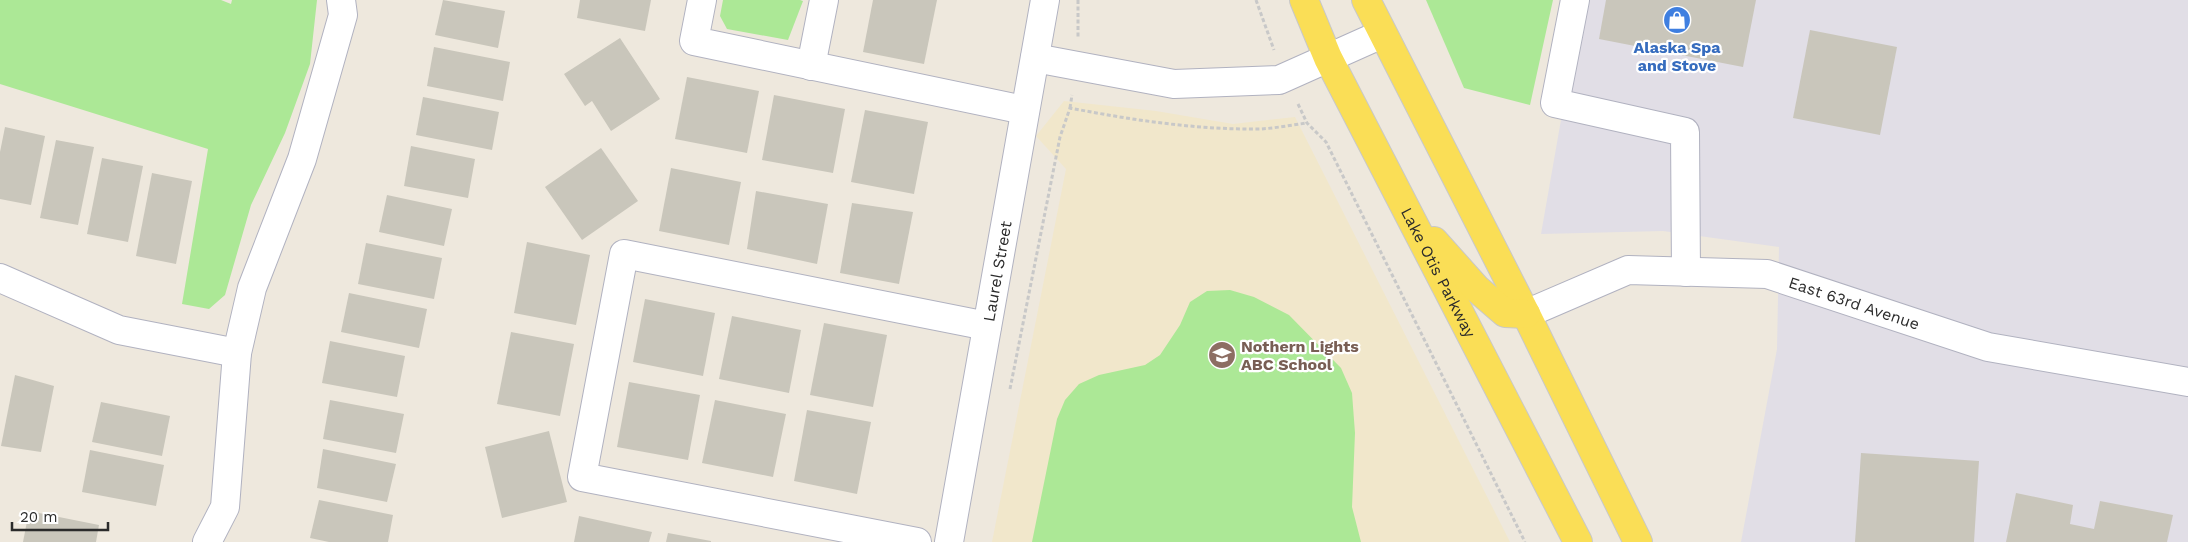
<svg xmlns="http://www.w3.org/2000/svg" width="2188" height="542" viewBox="0 0 2188 542" font-family="'Work Sans',sans-serif">
	<rect width="100%" height="100%" fill="#eee8dd"/>
	<polygon fill="#e1dee6" points="1582,0 2188,0 2188,542 1741,542 1777,349 1779,247 1663,231 1541,234"/>
	<polygon fill="#f1e7cb" points="1064,101 1156,111 1233,124 1295,117 1510,542 992,542 1066,169 1036,136"/>
	<g fill="#ace896">
		<polygon points="0,0 221,0 231,4 232,0 317,0 310,64 285,133 251,205 225,295 209,309 182,304 208,149 0,84"/>
		<polygon points="723,0 800,0 803,1 788,40 727,29 720,16"/>
		<polygon points="1426,0 1553,0 1530,105 1464,88"/>
		<polygon points="1230,290 1254,297 1289,315 1341,368 1352,393 1355,433 1352,507 1361,542 1032,542 1057,419 1065,400 1079,384 1099,375 1145,365 1160,355 1180,325 1190,302 1207,291"/>
	</g>
	<g fill="#c9c6bb">
		<polygon points="443,0 505,11 498,48 435,35"/>
		<polygon points="580,0 651,0 645,31 577,18"/>
		<polygon points="873,0 937,0 924,64 863,52"/>
		<polygon points="1606,0 1756,0 1743,67 1599,39"/>
		<polygon points="1810,30 1897,47 1880,135 1793,118"/>
		<polygon points="620,38 660,99 611,131 592,101 585,106 564,74"/>
		<polygon points="434,47 510,62 503,101 427,86"/>
		<polygon points="687,77 759,91 747,153 675,139"/>
		<polygon points="774,95 845,109 833,173 762,160"/>
		<polygon points="423,97 499,112 492,150 416,135"/>
		<polygon points="865,110 928,122 914,194 851,182"/>
		<polygon points="5,127 45,136 31,205 0,199 0,152"/>
		<polygon points="56,140 94,147 78,225 40,218"/>
		<polygon points="411,146 475,159 468,198 404,186"/>
		<polygon points="601,148 638,201 582,240 545,187"/>
		<polygon points="102,158 143,166 128,242 87,234"/>
		<polygon points="671,168 741,182 729,245 659,231"/>
		<polygon points="152,173 192,181 176,264 136,256"/>
		<polygon points="756,191 828,204 817,264 747,249"/>
		<polygon points="387,195 452,209 444,246 379,232"/>
		<polygon points="852,203 913,212 899,284 840,273"/>
		<polygon points="527,242 590,255 576,325 514,313"/>
		<polygon points="366,243 442,258 434,299 358,284"/>
		<polygon points="349,293 427,309 419,348 341,332"/>
		<polygon points="645,299 715,313 703,376 633,362"/>
		<polygon points="732,316 801,330 789,393 719,379"/>
		<polygon points="824,323 887,335 873,407 810,395"/>
		<polygon points="511,332 574,344 560,416 497,404"/>
		<polygon points="330,341 405,356 397,397 322,383"/>
		<polygon points="15,375 54,386 41,452 1,446"/>
		<polygon points="629,382 700,395 688,460 617,447"/>
		<polygon points="330,400 404,414 396,453 323,439"/>
		<polygon points="715,400 786,414 773,477 702,463"/>
		<polygon points="101,402 170,416 162,456 92,442"/>
		<polygon points="807,410 871,422 857,494 794,481"/>
		<polygon points="549,431 567,502 502,518 485,447"/>
		<polygon points="323,449 396,464 387,502 317,488"/>
		<polygon points="90,450 164,465 156,506 82,492"/>
		<polygon points="1861,453 1979,461 1974,542 1855,542"/>
		<polygon points="2016,493 2073,505 2070,524 2094,529 2100,501 2173,515 2167,542 2006,542"/>
		<polygon points="319,500 393,515 388,542 329,542 310,538"/>
		<polygon points="29,511 99,525 96,542 23,542"/>
		<polygon points="579,516 652,532 649,542 574,542"/>
		<polygon points="668,533 711,541 711,542 666,542"/>
	</g>
	<g fill="none" stroke-linecap="round" stroke-linejoin="round">
		<g stroke="#b1b2c0" stroke-width="30">
			<g id="minor">
				<polyline points="702,0 694,41 1024,110"/>
				<polyline points="1575,0 1555,103 1685,132 1686,272"/>
				<polyline points="1035,58 1174,84 1279,80 1382,34"/>
				<polyline points="811,66 824,0"/>
				<polyline points="0,278 119,330 237,353"/>
				<path id="s1" d="M1526,314l102,-44 139,4 221,73 200,35"/>
				<polyline points="207,542 225,507 237,353 252,288 302,159 343,15 341,0"/>
				<polyline points="917,542 582,477 624,254 987,326"/>
				<path id="s2" d="M949,542l96,-542"/>
			</g>
		</g>
		<g stroke="#c8c8c8" stroke-width="30">
			<g id="major">
				<path id="s3" d="M1304,0l24,58 250,484"/>
				<polyline points="1366,0 1526,314 1638,542"/>
				<polyline points="1434,241 1476,288 1505,313 1526,314"/>
			</g>
		</g>
		<g stroke="#c8c8c8" stroke-width="3" stroke-dasharray="4 2.5" stroke-linecap="butt">
			<polyline points="1078,0 1078,37"/>
			<polyline points="1256,0 1274,50"/>
			<polyline points="1298,104 1307,123 1326,142 1525,542"/>
			<polyline points="1070,108 1072,95"/>
			<path d="M1010,389l50,-252 10,-29c62,12 127,22 191,21 15,-1 31,-4 46,-6"/>
		</g>
		<use href="#minor" stroke="#fff" stroke-width="28"/>
		<use href="#major" stroke="#fade56" stroke-width="28"/>
	</g>
	<defs>
		<g id="shop-disc" transform="scale(1.4375)"><circle r="9.5" fill="#3f7fe0" stroke="#fff"/><path d="M-5-2.5h2.3a2.7 3.5 0 0 1 5.4 0H5L5.5 6h-11ZM-1.5-2.5h3a1.5 2.3 0 0 0-3 0Z" fill="#fff"/></g>
		<g id="school-disc" transform="scale(1.4375)"><circle r="9.5" fill="#8d6e63" stroke="#fff"/><path d="M0-5L7-2L0 1L-7-2ZM-4 1L0 2.5L4 1V4Q0 6-4 4Z" fill="#fff"/></g>
	</defs>
	<g fill-rule="evenodd">
		<use href="#shop-disc" x="1677" y="20"/>
		<use href="#school-disc" x="1222" y="355"/>
	</g>
	<g text-anchor="middle" stroke-width="4.5" stroke-linejoin="round" paint-order="stroke">
		<g font-size="16" font-weight="bold" fill="#366cbe" stroke="#fff">
			<text x="1677" y="53">Alaska Spa<tspan x="1677" dy="18">and Stove</tspan></text>
		</g>
		<g font-size="16" fill="#2b2b2b" stroke="#fff">
			<text dy="6" stroke="none"><textPath href="#s2" startOffset="275">Laurel Street</textPath></text>
			<text dy="6" stroke="none"><textPath href="#s3" startOffset="304">Lake Otis Parkway</textPath></text>
			<text dy="6" stroke="none"><textPath href="#s1" startOffset="342">East 63rd Avenue</textPath></text>
		</g>
		<g font-size="16" font-weight="bold" fill="#785e54" stroke="#fff" text-anchor="start">
			<text x="1241" y="352">Nothern Lights<tspan x="1241" dy="18">ABC School</tspan></text>
		</g>
	</g>
	<path d="M12 522v8h96v-8" fill="none" stroke="#2b2b2b" stroke-width="2.5"/>
	<text x="20" y="522" font-size="15" fill="#2b2b2b" stroke="#ffffff" stroke-width="4" paint-order="stroke">20 m</text>
</svg>
